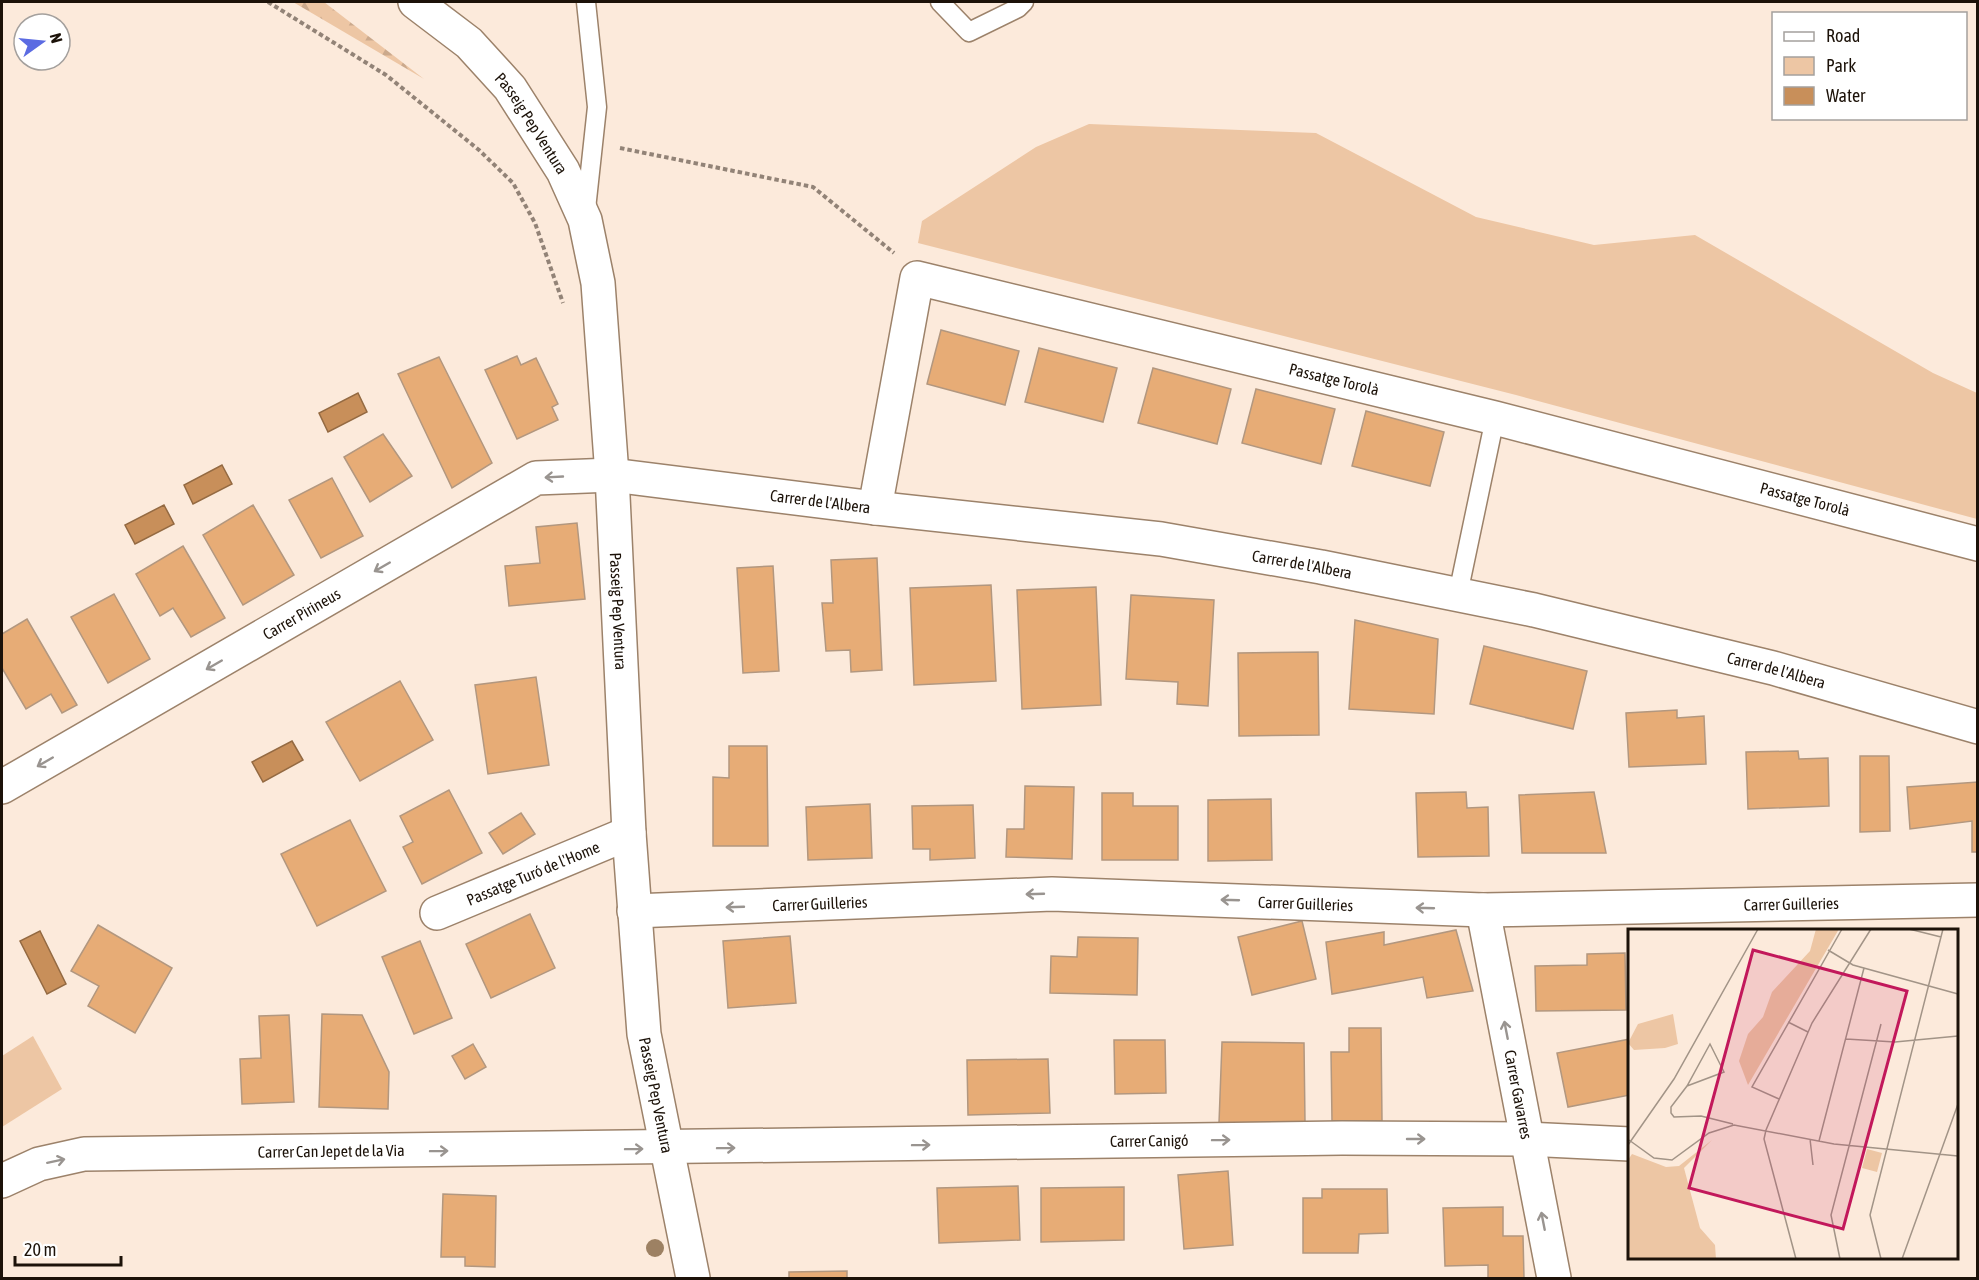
<svg xmlns="http://www.w3.org/2000/svg" width="1979" height="1280" viewBox="0 0 1979 1280" font-family="'Asap Condensed',sans-serif">
	<defs>
		<pattern id="forest-firs" width="22" height="20" patternUnits="userSpaceOnUse" patternTransform="scale(1.5)"><rect width="22" height="20" fill="#edc6a4"/><path d="M5 1l3.5 6h-7zM16 11l3.5 6h-7z" fill="#cba98c"/></pattern>
	</defs>
	<rect width="100%" height="100%" fill="#fceadb"/>
	<polygon fill="url(#forest-firs)" points="293,2 324,2 424,79"/>
	<g fill="#edc6a4">
		<polygon points="1089,124 1316,133 1476,217 1594,245 1695,235 1933,373 1977,393 1977,519 1516,395 918,243 922,221 1036,147"/>
		<polygon points="33,1036 62,1089 2,1127 2,1056"/>
	</g>
	<g fill="#c88f5a" stroke="#946a42" stroke-width="1.5">
		<polygon points="358,393 367,412 328,432 319,413"/>
		<polygon points="222,465 232,484 193,504 184,485"/>
		<polygon points="164,505 174,524 135,544 125,525"/>
		<polygon points="292,741 303,760 263,782 252,762"/>
		<polygon points="40,931 66,984 47,994 20,941"/>
	</g>
	<g fill="#e7ac76" stroke="#b2977f" stroke-width="1.5">
		<polygon points="941,330 1019,351 1005,405 927,384"/>
		<polygon points="1039,348 1117,368 1103,422 1025,402"/>
		<polygon points="517,356 521,365 536,358 558,404 552,407 558,420 517,439 485,370"/>
		<polygon points="439,357 492,463 452,488 398,374"/>
		<polygon points="1153,368 1231,389 1217,444 1138,423"/>
		<polygon points="1256,389 1335,409 1321,464 1242,443"/>
		<polygon points="1366,411 1444,432 1430,486 1352,466"/>
		<polygon points="383,434 412,476 370,502 344,457"/>
		<polygon points="332,478 363,536 321,558 289,500"/>
		<polygon points="253,505 294,575 243,605 203,535"/>
		<polygon points="577,523 585,599 509,606 505,566 540,563 536,527"/>
		<polygon points="183,546 225,618 191,637 173,608 160,616 136,574"/>
		<polygon points="877,558 882,670 851,672 850,650 826,651 822,603 833,603 831,560"/>
		<polygon points="773,566 779,671 743,673 737,568"/>
		<polygon points="991,585 996,681 914,685 910,588"/>
		<polygon points="1096,587 1101,705 1022,709 1017,590"/>
		<polygon points="114,594 150,659 108,683 71,617"/>
		<polygon points="1131,595 1214,600 1208,706 1177,704 1178,682 1126,679"/>
		<polygon points="27,619 77,705 62,713 51,694 26,709 2,668 2,634"/>
		<polygon points="1355,620 1438,639 1434,714 1349,709"/>
		<polygon points="1484,646 1587,671 1573,729 1470,704"/>
		<polygon points="1318,652 1319,735 1239,736 1238,653"/>
		<polygon points="536,677 549,765 488,774 475,685"/>
		<polygon points="400,681 433,740 360,781 326,722"/>
		<polygon points="1677,710 1677,718 1704,716 1706,764 1629,767 1626,713"/>
		<polygon points="729,746 767,746 768,846 713,846 713,777 729,778"/>
		<polygon points="1798,751 1799,759 1828,758 1829,806 1748,809 1746,752"/>
		<polygon points="1860,756 1889,756 1890,831 1860,832"/>
		<polygon points="1978,782 1978,852 1972,852 1972,821 1910,829 1907,787"/>
		<polygon points="1025,786 1074,787 1072,859 1006,857 1007,829 1024,829"/>
		<polygon points="449,790 482,853 422,884 403,847 413,842 400,816"/>
		<polygon points="1466,792 1467,808 1488,807 1489,856 1418,857 1416,793"/>
		<polygon points="1594,792 1606,853 1522,853 1519,795"/>
		<polygon points="1102,793 1133,793 1133,806 1178,806 1178,860 1102,860"/>
		<polygon points="1271,799 1272,860 1208,861 1208,800"/>
		<polygon points="870,804 872,858 808,860 806,807"/>
		<polygon points="973,805 975,858 930,860 930,849 913,849 912,806"/>
		<polygon points="521,813 535,834 503,854 489,833"/>
		<polygon points="350,820 386,891 317,926 281,854"/>
		<polygon points="530,914 555,968 491,998 466,944"/>
		<polygon points="1302,921 1316,979 1252,995 1238,937"/>
		<polygon points="98,925 172,968 135,1033 88,1006 99,986 71,971"/>
		<polygon points="1456,930 1473,991 1427,998 1423,977 1332,994 1326,942 1384,932 1384,945"/>
		<polygon points="790,936 796,1003 728,1008 723,941"/>
		<polygon points="1078,937 1138,938 1137,995 1050,993 1051,956 1077,957"/>
		<polygon points="420,941 452,1018 414,1034 382,957"/>
		<polygon points="1625,953 1626,1010 1536,1011 1535,966 1587,965 1587,954"/>
		<polygon points="322,1014 362,1015 389,1072 388,1109 319,1107"/>
		<polygon points="289,1015 294,1102 242,1104 240,1059 261,1058 259,1016"/>
		<polygon points="1349,1028 1381,1028 1382,1121 1332,1121 1331,1052 1349,1052"/>
		<polygon points="1630,1039 1630,1095 1568,1107 1557,1053"/>
		<polygon points="1114,1040 1165,1040 1166,1093 1115,1094"/>
		<polygon points="1222,1042 1304,1043 1305,1122 1219,1123"/>
		<polygon points="473,1044 486,1067 465,1079 452,1056"/>
		<polygon points="1048,1059 1050,1113 968,1115 967,1060"/>
		<polygon points="1228,1171 1233,1245 1184,1249 1178,1175"/>
		<polygon points="1018,1186 1020,1240 939,1243 937,1188"/>
		<polygon points="1124,1187 1124,1240 1041,1242 1041,1188"/>
		<polygon points="1322,1189 1387,1189 1388,1233 1359,1234 1358,1253 1303,1253 1303,1198 1322,1198"/>
		<polygon points="443,1194 496,1196 495,1267 465,1266 465,1257 441,1257"/>
		<polygon points="1503,1207 1503,1236 1523,1236 1524,1278 1488,1278 1488,1265 1445,1266 1443,1208"/>
		<polygon points="847,1271 847,1278 789,1278 789,1272"/>
	</g>
	<g fill="none" stroke-linecap="round" stroke-linejoin="round">
		<g stroke="#9c826a" stroke-width="21">
			<g id="service">
				<polyline points="586,2 597,107 586,209"/>
				<polyline points="940,2 969,32 1018,8 1024,2"/>
				<polyline points="1458,594 1495,418"/>
			</g>
		</g>
		<g stroke="#9c826a" stroke-width="36">
			<g id="minor">
				<path id="s1" d="M415,2l54,41 41,45 53,83 22,49 13,63 14,192 17,358 15,201 49,244"/>
				<path id="s2" d="M875,508l42,-230 578,140 483,126"/>
				<path id="s3" d="M2,787l534,-309 76,-3 263,33 286,31 160,28 213,43 239,58 205,59"/>
				<path id="s4" d="M1483,910l71,368"/>
				<path id="s5" d="M634,911l418,-17 431,16 495,-10"/>
				<path id="s6" d="M437,913l192,-80"/>
				<path id="s7" d="M2,1181l37,-17 45,-10 1258,-16 184,1 104,5"/>
			</g>
		</g>
		<g stroke="#928377" stroke-width="4" stroke-dasharray="4.5 3" stroke-linecap="butt">
			<polyline points="268,2 386,75 479,150 513,183 535,223 563,303"/>
			<polyline points="620,148 813,187 894,253"/>
		</g>
		<use href="#service" stroke="#fff" stroke-width="18"/>
		<use href="#minor" stroke="#fff" stroke-width="33"/>
	</g>
	<circle fill="#9d8163" cx="655" cy="1248" r="9"/>
	<defs><path id="oneway-shaft" d="M-6 0H5M1.5-3L5.5 0L1.5 3" fill="none" stroke-width="1.6" stroke-linecap="round" stroke-linejoin="round" transform="scale(1.5)"/></defs>
	<g stroke="#999490">
		<use href="#oneway-shaft" transform="translate(554 477) rotate(177)"/>
		<use href="#oneway-shaft" transform="translate(382 567) rotate(150)"/>
		<use href="#oneway-shaft" transform="translate(214 665) rotate(150)"/>
		<use href="#oneway-shaft" transform="translate(45 762) rotate(150)"/>
		<use href="#oneway-shaft" transform="translate(1035 894) rotate(178)"/>
		<use href="#oneway-shaft" transform="translate(1230 900) rotate(-178)"/>
		<use href="#oneway-shaft" transform="translate(735 907) rotate(178)"/>
		<use href="#oneway-shaft" transform="translate(1425 908) rotate(-178)"/>
		<use href="#oneway-shaft" transform="translate(1506 1030) rotate(-101)"/>
		<use href="#oneway-shaft" transform="translate(1416 1139)"/>
		<use href="#oneway-shaft" transform="translate(1221 1140) rotate(-1)"/>
		<use href="#oneway-shaft" transform="translate(921 1145) rotate(-1)"/>
		<use href="#oneway-shaft" transform="translate(726 1148) rotate(-1)"/>
		<use href="#oneway-shaft" transform="translate(634 1149) rotate(-1)"/>
		<use href="#oneway-shaft" transform="translate(439 1151) rotate(-1)"/>
		<use href="#oneway-shaft" transform="translate(56 1161) rotate(-12)"/>
		<use href="#oneway-shaft" transform="translate(1543 1221) rotate(-101)"/>
	</g>
	<g text-anchor="middle" stroke-width="4.5" stroke-linejoin="round" paint-order="stroke">
		<g font-size="16" fill="#1c1209" stroke="#fff">
			<text dy="6" stroke="none"><textPath href="#s1" startOffset="170">Passeig Pep Ventura</textPath></text>
			<text dy="6" stroke="none"><textPath href="#s2" startOffset="663">Passatge Torolà</textPath></text>
			<text dy="6" stroke="none"><textPath href="#s2" startOffset="1149">Passatge Torolà</textPath></text>
			<text dy="6" stroke="none"><textPath href="#s3" startOffset="903">Carrer de l'Albera</textPath></text>
			<text dy="6" stroke="none"><textPath href="#s3" startOffset="1389">Carrer de l'Albera</textPath></text>
			<text dy="6" stroke="none"><textPath href="#s1" startOffset="674">Passeig Pep Ventura</textPath></text>
			<text dy="6" stroke="none"><textPath href="#s3" startOffset="346">Carrer Pirineus</textPath></text>
			<text dy="6" stroke="none"><textPath href="#s3" startOffset="1875">Carrer de l'Albera</textPath></text>
			<text dy="6" stroke="none"><textPath href="#s6" startOffset="104">Passatge Turó de l'Home</textPath></text>
			<text dy="6" stroke="none"><textPath href="#s5" startOffset="186">Carrer Guilleries</textPath></text>
			<text dy="6" stroke="none"><textPath href="#s5" startOffset="672">Carrer Guilleries</textPath></text>
			<text dy="6" stroke="none"><textPath href="#s5" startOffset="1158">Carrer Guilleries</textPath></text>
			<text dy="6" stroke="none"><textPath href="#s1" startOffset="1160">Passeig Pep Ventura</textPath></text>
			<text dy="6" stroke="none"><textPath href="#s4" startOffset="188">Carrer Gavarres</textPath></text>
			<text dy="6" stroke="none"><textPath href="#s7" startOffset="1152">Carrer Canigó</textPath></text>
			<text dy="6" stroke="none"><textPath href="#s7" startOffset="334">Carrer Can Jepet de la Via</textPath></text>
		</g>
	</g>
	<g transform="translate(1628 929)">
		<rect width="330" height="330" fill="#fceadb"/>
		<path d="M45,85l5,30 -13,4 -31,2 -6,-7 10,-19zM84,211l-28,28 16,60 15,17 1,14h-88v-99l4,-6 34,13 13,-1z" fill="#edc6a4"/>
		<path d="M188,0h23l-91,156 -9,-24 9,-27 15,-17 9,-25 38,-41zM239,220l15,4 -5,19 -15,-4z" fill="#edc6a4"/>
		<path fill="none" stroke="#a29487" stroke-width="1.5" d="M281,0l32,8M200,21l25,15 105,29M160,93l20,10M218,110l49,3 63,-6M59,157l37,-14 -14,-28 -23,42 -16,21v6l3,4 27,-1 32,8M151,170l-27,-12 90,-158M182,210l3,26M1,211l25,18 18,2 37,-27 25,-8 100,19 124,12M191,212l45,-173M0,216l46,-66 84,-150M168,330l-32,-120 2,-9 46,-107 59,-94M212,330l-9,-44 50,-191M253,330l-11,-44 73,-286M274,330l56,-155"/>
		<path fill="#c2185b" fill-opacity="0.15" stroke="#c2185b" stroke-width="3" d="M125,21l154,41 -64,238 -154,-41z"/>
		<rect width="330" height="330" fill="none" stroke="#1c1209" stroke-width="3"/>
	</g>
	<rect width="1979" height="1280" fill="none" stroke="#1c1209" stroke-width="6"/>
	<rect x="1772" y="12" width="195" height="108" fill="#ffffff" stroke="#a4a09d" stroke-width="1.5"/>
	<rect x="1784" y="32" width="30" height="9" fill="#ffffff" stroke="#a4a09d" stroke-width="1.5"/>
	<text x="1826" y="42" font-size="18" fill="#1c1209">Road</text>
	<rect x="1784" y="57" width="30" height="18" fill="#edc6a4" stroke="#a4a09d" stroke-width="1.5"/>
	<text x="1826" y="72" font-size="18" fill="#1c1209">Park</text>
	<rect x="1784" y="87" width="30" height="18" fill="#c88f5a" stroke="#a4a09d" stroke-width="1.5"/>
	<text x="1826" y="102" font-size="18" fill="#1c1209">Water</text>
	<g transform="translate(42 42) rotate(75)"><circle r="28" fill="#ffffff" stroke="#a4a09d" stroke-width="1.5"/>
	<path d="M0-4.5L10 22L0 15L-10 22Z" fill="#5b6be2"/>
	<text y="-9" font-size="16" font-weight="bold" text-anchor="middle" fill="#1c1209">N</text>
	</g>
	<path d="M15 1256v9h106v-9" fill="none" stroke="#1c1209" stroke-width="3"/>
	<text x="24" y="1256" font-size="18" fill="#1c1209" stroke="#ffffff" stroke-width="4.5" paint-order="stroke">20 m</text>
</svg>
